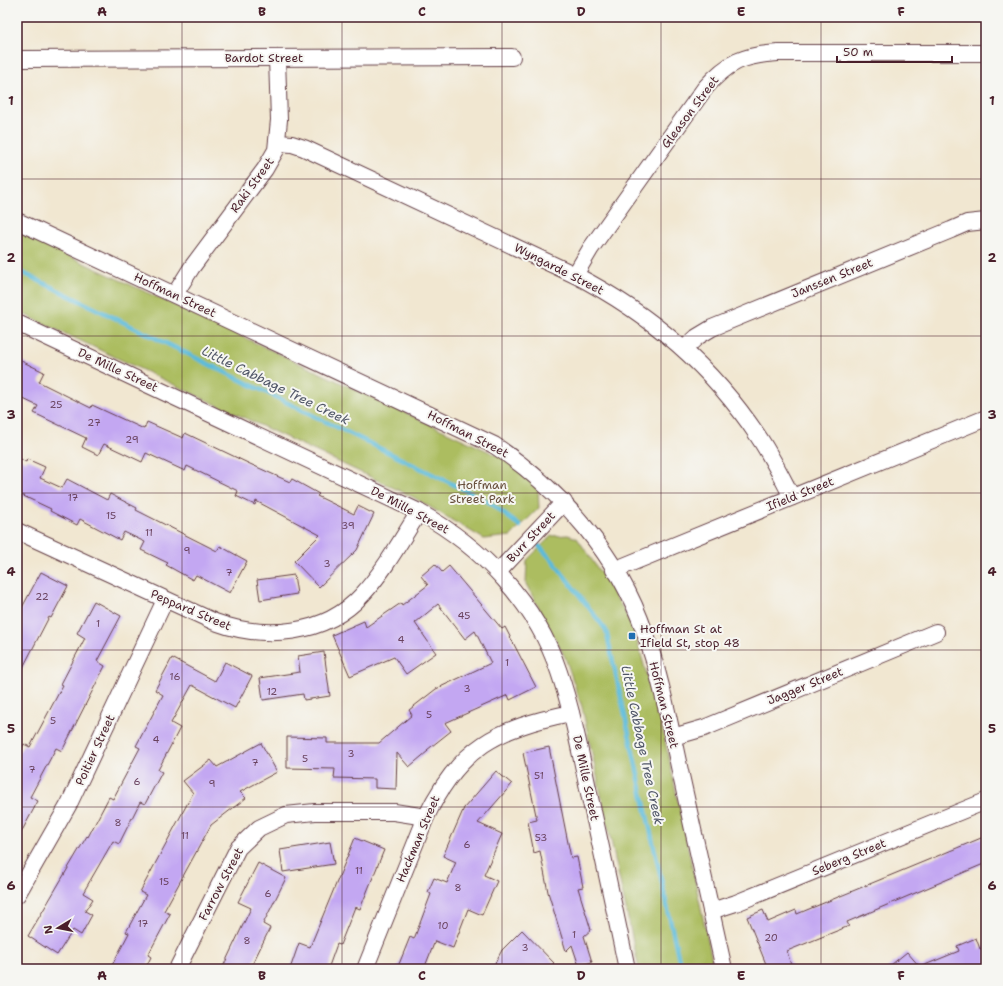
<svg xmlns="http://www.w3.org/2000/svg" width="1003" height="986" viewBox="0 0 1003 986" font-family="'Shantell Sans',sans-serif">
	<rect width="100%" height="100%" fill="#f6f6f2"/>
	<filter id="ink" filterUnits="userSpaceOnUse"><feTurbulence type="fractalNoise" baseFrequency=".025" numOctaves="2"/><feDisplacementMap in="SourceGraphic" scale="8" xChannelSelector="R" yChannelSelector="G"/><feConvolveMatrix kernelMatrix="1 2 1 2 8 2 1 2 1" color-interpolation-filters="sRGB"/></filter>
	<filter id="wash" filterUnits="userSpaceOnUse"><feTurbulence type="fractalNoise" baseFrequency=".012" numOctaves="4" result="noise"/><feDisplacementMap in="SourceGraphic" scale="16" xChannelSelector="R" yChannelSelector="G"/><feGaussianBlur stdDeviation="0.9" result="paint"/><feColorMatrix in="noise" values="0 0 0 0 0 0 0 0 0 0 0 0 0 0 0 0 0 1.4 0 .05"/><feComposite in="paint" operator="in"/></filter>
	<g filter="url(#wash)">
		<rect width="100%" height="100%" fill="#f1e7d1"/>
		<g fill="#acbd60" stroke="#7b6e46">
			<polygon points="17,232 507,460 538,488 539,508 511,536 484,539 413,497 17,311"/>
			<polygon points="568,535 577,538 607,582 633,626 664,736 714,969 639,969 582,707 565,657 526,584 527,560 551,536"/>
		</g>
		<g fill="none" stroke-linecap="round" stroke-linejoin="round">
			<g stroke="#5cbbda" stroke-width="4.5">
				<polyline points="17,270 487,501 520,526"/>
				<polyline points="539,546 553,561 606,630 681,969"/>
			</g>
		</g>
		<g id="blocks">
			<g fill="#c3a7f2">
				<polygon points="17,359 44,372 39,382 91,408 92,405 144,429 147,422 183,438 185,433 250,464 290,482 292,479 319,494 317,496 354,514 358,506 374,514 357,550 319,587 294,561 320,535 256,501 255,505 236,496 238,491 187,466 185,471 146,453 142,462 104,444 98,455 82,447 86,438 34,413 38,406 17,396"/>
				<polygon points="17,457 26,462 27,459 45,467 40,478 62,488 67,479 107,500 110,494 137,508 136,510 217,551 220,546 247,561 230,593 196,575 193,580 166,565 168,563 141,550 145,542 124,532 120,540 80,519 77,525 50,511 51,509 17,493"/>
				<polygon points="435,564 442,572 449,566 502,629 505,627 536,687 510,700 508,695 445,723 451,731 427,750 428,751 409,767 397,753 396,789 375,788 375,779 334,778 335,769 287,768 287,737 327,738 327,743 379,743 412,715 409,710 436,689 491,663 475,631 465,639 438,604 415,623 436,653 406,674 394,657 350,676 332,635 364,621 366,627 401,603 402,605 428,585 421,576"/>
				<polygon points="41,572 68,586 51,618 49,617 17,679 17,617"/>
				<polygon points="294,575 297,594 260,600 257,580"/>
				<polygon points="94,601 121,616 97,661 105,666 62,751 56,748 30,797 38,801 17,840 17,756 24,744 30,747 63,685 61,684 85,638 77,633"/>
				<polygon points="324,652 330,696 304,700 303,694 263,700 260,678 300,672 298,656"/>
				<polygon points="172,658 215,681 225,662 252,676 235,708 192,685 171,723 180,728 158,770 162,772 145,804 140,802 119,844 113,841 83,893 93,899 85,911 92,915 81,935 73,930 57,955 28,936 87,836 88,837 109,797 113,799 140,748 136,746 163,695 155,690"/>
				<polygon points="261,743 277,772 240,792 246,798 211,825 164,911 170,914 148,955 151,957 145,969 110,969 129,933 126,932 146,895 140,892 193,793 183,781 211,760 217,767"/>
				<polygon points="549,747 571,858 577,857 583,887 578,888 591,930 584,936 592,962 579,966 572,945 566,951 548,892 540,851 534,853 528,822 537,820 523,753"/>
				<polygon points="496,771 512,784 478,823 502,834 484,875 497,881 482,915 468,909 453,948 435,941 424,969 397,969 410,937 414,939 431,894 428,892 434,878 447,883 456,862 443,856 464,808"/>
				<polygon points="986,836 986,863 847,922 849,926 787,951 792,969 768,969 747,917 763,910 768,922 796,910 797,914"/>
				<polygon points="355,838 384,850 360,909 355,907 340,945 337,944 328,969 290,969 299,943 310,947"/>
				<polygon points="330,842 334,864 283,872 280,850"/>
				<polygon points="258,863 286,878 263,924 270,928 250,969 222,969 251,908 238,902"/>
				<polygon points="522,930 554,963 548,969 492,969 502,950"/>
				<polygon points="976,938 980,949 986,946 986,969 886,969 907,952 920,967 959,951 957,946"/>
			</g>
		</g>
	</g>
	<g filter="url(#ink)">
		<use href="#blocks" fill-opacity="0" stroke="#633d44" stroke-width="1"/>
		<g fill="none" stroke-linecap="round" stroke-linejoin="round">
			<g stroke="#633d44" stroke-width="18">
				<g id="minor">
					<polyline points="17,59 512,57"/>
					<path d="M278,143l14,1 12,4 271,127c74,38 137,92 183,161 13,19 23,40 34,61"/>
					<path d="M17,221l477,224c67,45 125,111 151,188 17,47 26,98 37,147 14,63 28,126 42,189"/>
					<path d="M575,275l16,-27 114,-160c23,-26 38,-33 73,-35h208"/>
					<polyline points="175,294 192,267 265,169 276,150 279,120 277,58"/>
					<path d="M17,323l402,189c63,35 117,91 140,160 14,41 22,84 31,126 13,57 25,114 37,171"/>
					<polyline points="684,349 697,337 712,328 951,230 967,223 986,221"/>
					<path d="M17,531l198,91c49,18 110,14 147,-27 23,-25 39,-55 57,-83"/>
					<polyline points="614,570 986,418"/>
					<polyline points="498,572 564,502"/>
					<polyline points="673,737 704,728 936,632"/>
					<polyline points="17,895 69,804 165,600"/>
					<polyline points="711,911 736,903 986,801"/>
					<polyline points="177,969 238,848 259,828 286,815 315,812 394,812 426,817"/>
					<path d="M365,969l61,-152c33,-70 72,-89 145,-104"/>
				</g>
			</g>
			<use href="#minor" stroke="#fff" stroke-width="16"/>
		</g>
	</g>
	<path fill="none" stroke="#4a1f2b" stroke-width="1" stroke-opacity="0.55" d="M182,17v952M342,17v952M502,17v952M661,17v952M821,17v952M17,179h969M17,336h969M17,493h969M17,650h969M17,807h969"/>
	<rect fill="#1f6fb2" stroke="#f6f6f2" stroke-width="1.5" x="628" y="632" width="8" height="8" rx="2"/>
	<g text-anchor="middle" stroke-width="4" stroke-linejoin="round" paint-order="stroke">
		<g font-size="10" fill="#68415d">
			<text x="56" y="408">25</text>
			<text x="94" y="426">27</text>
			<text x="132" y="443">29</text>
			<text x="73" y="501">17</text>
			<text x="111" y="519">15</text>
			<text x="348" y="529">39</text>
			<text x="149" y="536">11</text>
			<text x="187" y="554">9</text>
			<text x="327" y="567">3</text>
			<text x="229" y="576">7</text>
			<text x="42" y="600">22</text>
			<text x="464" y="619">45</text>
			<text x="98" y="627">1</text>
			<text x="401" y="643">4</text>
			<text x="507" y="666">1</text>
			<text x="175" y="680">16</text>
			<text x="467" y="692">3</text>
			<text x="272" y="695">12</text>
			<text x="429" y="718">5</text>
			<text x="53" y="724">5</text>
			<text x="156" y="743">4</text>
			<text x="351" y="757">3</text>
			<text x="305" y="762">5</text>
			<text x="255" y="766">7</text>
			<text x="32" y="773">7</text>
			<text x="539" y="779">51</text>
			<text x="137" y="785">6</text>
			<text x="212" y="787">9</text>
			<text x="118" y="826">8</text>
			<text x="185" y="839">11</text>
			<text x="541" y="841">53</text>
			<text x="467" y="848">6</text>
			<text x="359" y="874">11</text>
			<text x="164" y="885">15</text>
			<text x="458" y="891">8</text>
			<text x="268" y="897">6</text>
			<text x="143" y="927">17</text>
			<text x="443" y="929">10</text>
			<text x="574" y="938">1</text>
			<text x="771" y="941">20</text>
			<text x="247" y="944">8</text>
			<text x="525" y="951">3</text>
		</g>
		<g font-size="12" fill="#4a1f2b" stroke="#f6f6f2">
			<text x="264" y="62">Bardot Street</text>
			<text transform="translate(690 112) rotate(-53)" y="4">Gleason Street</text>
			<text transform="translate(252 185) rotate(-54)" y="4">Raki Street</text>
			<text transform="translate(559 269) rotate(27)" y="4">Wyngarde Street</text>
			<text transform="translate(832 278) rotate(-22)" y="4">Janssen Street</text>
			<text transform="translate(175 295) rotate(25)" y="4">Hoffman Street</text>
			<text transform="translate(118 370) rotate(25)" y="4">De Mille Street</text>
			<text transform="translate(468 434) rotate(27)" y="4">Hoffman Street</text>
			<text transform="translate(800 494) rotate(-22)" y="4">Ifield Street</text>
			<text transform="translate(410 510) rotate(28)" y="4">De Mille Street</text>
			<text transform="translate(531 537) rotate(-47)" y="4">Burr Street</text>
			<text transform="translate(191 610) rotate(23)" y="4">Peppard Street</text>
			<text transform="translate(805 686) rotate(-22)" y="4">Jagger Street</text>
			<text transform="translate(664 705) rotate(76)" y="4">Hoffman Street</text>
			<text transform="translate(95 750) rotate(-65)" y="4">Poitier Street</text>
			<text transform="translate(586 778) rotate(78)" y="4">De Mille Street</text>
			<text transform="translate(418 839) rotate(-67)" y="4">Hackman Street</text>
			<text transform="translate(849 857) rotate(-22)" y="4">Seberg Street</text>
			<text transform="translate(221 884) rotate(-62)" y="4">Farrow Street</text>
		</g>
		<g font-size="12" fill="#674e3b" stroke="#f6f6f2">
			<text x="482" y="489">Hoffman<tspan x="482" dy="14">Street Park</tspan></text>
		</g>
		<g font-size="12" fill="#4a1f2b" stroke="#f6f6f2" text-anchor="start">
			<text x="640" y="633">Hoffman St at<tspan x="640" dy="14">Ifield St, stop 48</tspan></text>
		</g>
		<g font-size="13" font-style="italic" fill="#505668" stroke="#f6f6f2">
			<text transform="translate(276 385) rotate(26)" y="5">Little Cabbage Tree Creek</text>
			<text transform="translate(643 745) rotate(78)" y="5">Little Cabbage Tree Creek</text>
		</g>
	</g>
	<rect width="1003" height="986" fill="none" stroke="#f6f6f2" stroke-width="44"/>
	<g transform="translate(58 928) rotate(260)" stroke="#f6f6f2" stroke-width="3" paint-order="stroke">
	<path d="M0-3L7 15L0 10L-7 15Z" fill="#4a1f2b"/>
	<text y="-6" font-size="11" font-weight="bold" text-anchor="middle" fill="#4a1f2b">N</text>
	</g>
	<path d="M837 56v6h115v-6" fill="none" stroke="#4a1f2b" stroke-width="2"/>
	<text x="843" y="56" font-size="12" fill="#4a1f2b" stroke="#f6f6f2" stroke-width="3" paint-order="stroke">50 m</text>
	<rect x="22" y="22" width="959" height="942" fill="none" stroke="#4a1f2b" stroke-width="1.5"/>
	<g font-size="13" text-anchor="middle" font-weight="bold" fill="#4a1f2b">
		<text x="102" y="16">A</text>
		<text x="262" y="16">B</text>
		<text x="422" y="16">C</text>
		<text x="581" y="16">D</text>
		<text x="741" y="16">E</text>
		<text x="901" y="16">F</text>
		<text x="11" y="105">1</text>
		<text x="992" y="105">1</text>
		<text x="11" y="262">2</text>
		<text x="992" y="262">2</text>
		<text x="11" y="419">3</text>
		<text x="992" y="419">3</text>
		<text x="11" y="576">4</text>
		<text x="992" y="576">4</text>
		<text x="11" y="733">5</text>
		<text x="992" y="733">5</text>
		<text x="11" y="890">6</text>
		<text x="992" y="890">6</text>
		<text x="102" y="980">A</text>
		<text x="262" y="980">B</text>
		<text x="422" y="980">C</text>
		<text x="581" y="980">D</text>
		<text x="741" y="980">E</text>
		<text x="901" y="980">F</text>
	</g>
</svg>
